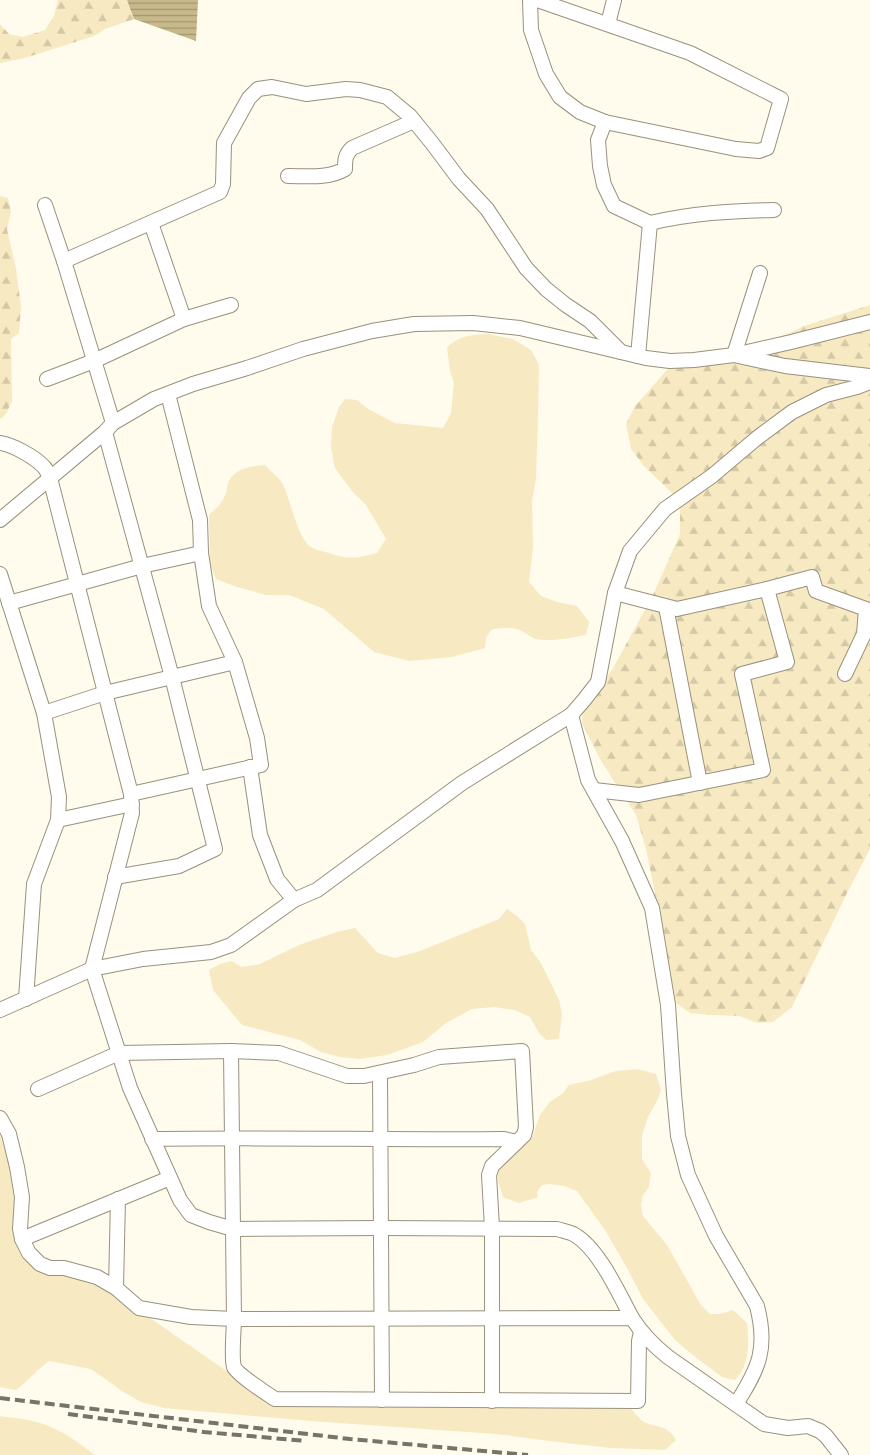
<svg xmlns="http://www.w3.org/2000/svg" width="870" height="1455" viewBox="0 0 870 1455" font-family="'Titillium Web',sans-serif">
	<defs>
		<pattern id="forest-firs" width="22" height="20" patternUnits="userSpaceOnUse" patternTransform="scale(1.25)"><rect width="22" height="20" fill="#f7eac2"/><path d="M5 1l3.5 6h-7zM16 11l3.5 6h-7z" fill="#d4c8a6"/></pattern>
		<pattern id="water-rules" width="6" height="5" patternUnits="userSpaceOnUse" patternTransform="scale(1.25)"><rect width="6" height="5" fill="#c8b98b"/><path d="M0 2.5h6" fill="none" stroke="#a29671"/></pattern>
	</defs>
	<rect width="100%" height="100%" fill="#fffbed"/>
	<g fill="#f7eac2">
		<path d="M488,334l25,5 18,11 8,15 -1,52 -2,62 -4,22 1,46 -4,35 12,14 16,6 20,4 12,16 -3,13c-16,3 -35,7 -51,4 -5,-2 -9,-6 -13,-8 -10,-5 -21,-3 -31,-1l-5,8 -1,10 -33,9 -43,4 -35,-9 -50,-43 -35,-14h-23l-32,-9 -18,-7 -6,-15 -1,-49c7,-6 14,-13 17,-22 1,-4 1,-9 3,-12 6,-13 23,-15 36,-16 5,6 14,12 18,19 7,15 15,55 28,63 5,3 12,4 18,6 18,7 30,5 48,0l9,-14 -20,-34 -14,-14 -17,-23 -4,-20 1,-21 7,-20 6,-8 12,1 11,9 27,14 48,5 8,-15 3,-30 -4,-12 -3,-23c11,-13 26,-13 41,-14z"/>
		<polygon points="507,909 517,916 525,924 531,950 541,963 559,1000 562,1014 559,1039 546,1040 539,1033 530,1017 514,1010 494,1007 472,1009 446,1023 423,1042 387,1055 359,1059 340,1057 321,1052 300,1040 242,1025 213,990 209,970 220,964 232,961 241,967 260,964 299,945 337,932 355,928 378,953 395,958 420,951 499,919"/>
		<path d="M638,1069l18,5 5,16 -3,9 -10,18 -6,18v24l9,14 -2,14 -6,8 -2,10 2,11 24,29 34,60 9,9h9l14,-4 14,13c2,20 3,42 -12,57l-13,-3 -28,-21 -19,-16 -32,-41 -16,-31 -22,-38 -28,-39 -13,-5 -15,-2 -7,1 -5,7 1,5 -19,6 -16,-6 -5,-16v-13l35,-33 7,-20 10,-13 13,-9 6,-8 22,-5 25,-9z"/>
		<path d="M0,1135l15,45 10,75 46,20 27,7 143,99 62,25 102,1h225c4,5 9,12 14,15 14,6 24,3 32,18l-11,10 -54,-2 -54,-6 -61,-8 -185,-13 -147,-13 -23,-6 -19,-11 -31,-22 -42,-8c-12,9 -21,20 -33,29l-16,-3z"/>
		<path d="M0,1416c13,2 27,3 40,7 21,6 37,19 55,32h-95z"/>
	</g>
	<g fill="url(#forest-firs)">
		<polygon points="58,0 127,0 134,19 105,29 94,36 25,58 0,63 0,24 9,34 23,37 45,30 54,16"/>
		<polygon points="0,196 8,198 11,211 7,229 16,269 21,306 19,333 11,339 12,401 6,414 0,419"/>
		<polygon points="870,305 870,849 846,895 792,1007 773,1022 758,1023 739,1016 711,1015 690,1013 673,1001 661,940 655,893 646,849 636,815 600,759 582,723 583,708 612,670 653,595 680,534 680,508 676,497 644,466 631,449 626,424 635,406 666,371 693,353 756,349 804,326"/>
	</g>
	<polygon fill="url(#water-rules)" points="127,0 198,0 196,41 134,19"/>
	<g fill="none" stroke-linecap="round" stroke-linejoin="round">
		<g stroke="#98917c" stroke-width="16">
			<g id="minor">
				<polyline points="530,0 531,30 546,74 560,97 580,112 605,122 736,149 759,151 767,148 781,99 690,53 537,0"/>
				<polyline points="608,24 614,0"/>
				<polyline points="605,122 598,140 600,166 604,185 614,206 650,223"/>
				<path d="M288,176c19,0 40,3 57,-7 0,-9 0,-14 7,-21l62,-27"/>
				<polyline points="45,205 64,261 113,423"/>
				<polyline points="64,261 220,192 223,184 224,143 249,98 258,89 272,87 306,94 346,89 360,90 387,97 410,116 432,143 459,179 487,209 526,268 546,289 566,305 590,321 621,352"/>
				<polyline points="760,273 734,355 785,366 870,376"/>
				<polyline points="184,319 231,305"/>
				<path d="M638,356l12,-133c42,-10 80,-12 124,-13"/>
				<polyline points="47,379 94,361 184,319 151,223"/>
				<polyline points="105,432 172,677 215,849 179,866 115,877"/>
				<path d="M0,443c13,2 35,14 44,24 3,3 4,7 6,11l81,316 1,19 -40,156 38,119 50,112 11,15 18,7 24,7 148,-1 176,1c6,2 13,3 18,6 24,14 44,59 57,83"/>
				<polyline points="0,520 105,432 113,423 154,399 193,384 247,368 303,349 372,331 414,324 473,323 520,328 646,358 670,361 694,360 734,355 791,342 870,322"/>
				<polyline points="0,574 44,713 59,797 58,820 34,884 26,999"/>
				<polyline points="767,589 812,577 816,591 866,609 864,634 845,674"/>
				<polyline points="9,603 142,566 201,553"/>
				<polyline points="666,607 700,783"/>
				<polyline points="44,713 105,693 235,662"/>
				<path d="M571,715l17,65 34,61 30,67 16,97 6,89 4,42 10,39 28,61 41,70c11,43 2,62 -21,98"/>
				<polyline points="250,767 260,835 277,879 294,900"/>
				<polyline points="594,790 639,795 763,770 742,674 787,662 767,589 677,609 615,593"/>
				<polyline points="131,794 261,765 257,738 235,662 209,606 201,553 200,520 168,394"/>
				<polyline points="58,820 132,804"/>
				<polyline points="0,1010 92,969 143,959 211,952 231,945 294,900 317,890 462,783 571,715 584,700 598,682 615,593 630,551 665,509 712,476 757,438 792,412 826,395 857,387 870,382"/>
				<path d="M231,1051l3,268c0,11 -3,38 0,48 3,7 33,27 41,32l363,2 1,-60 2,-9"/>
				<polyline points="380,1073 382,1400"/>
				<polyline points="38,1089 119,1053 231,1051 279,1053 347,1076 364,1076 414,1065 439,1057 522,1051 526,1127 524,1135 492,1166 489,1175 492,1228 492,1401"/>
				<path d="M0,1118l9,16 8,33 5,30 -2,32 2,10 7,14 11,11 10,4h14l33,9 19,11 23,20 52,9 43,2 398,-1c10,16 21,27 36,39l96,67 24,4 20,-2 12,5 6,5 15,19"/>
				<path d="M152,1139c117,-2 235,1 352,0l13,3"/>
				<polyline points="22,1239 170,1178"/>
				<polyline points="116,1288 118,1199"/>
			</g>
		</g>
		<use href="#minor" stroke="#fff" stroke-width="14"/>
		<g stroke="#767368" stroke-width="4" stroke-dasharray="10 5" stroke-linecap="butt">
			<polyline points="0,1398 350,1439 528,1455"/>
			<polyline points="68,1414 204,1432 306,1441"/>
		</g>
	</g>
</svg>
